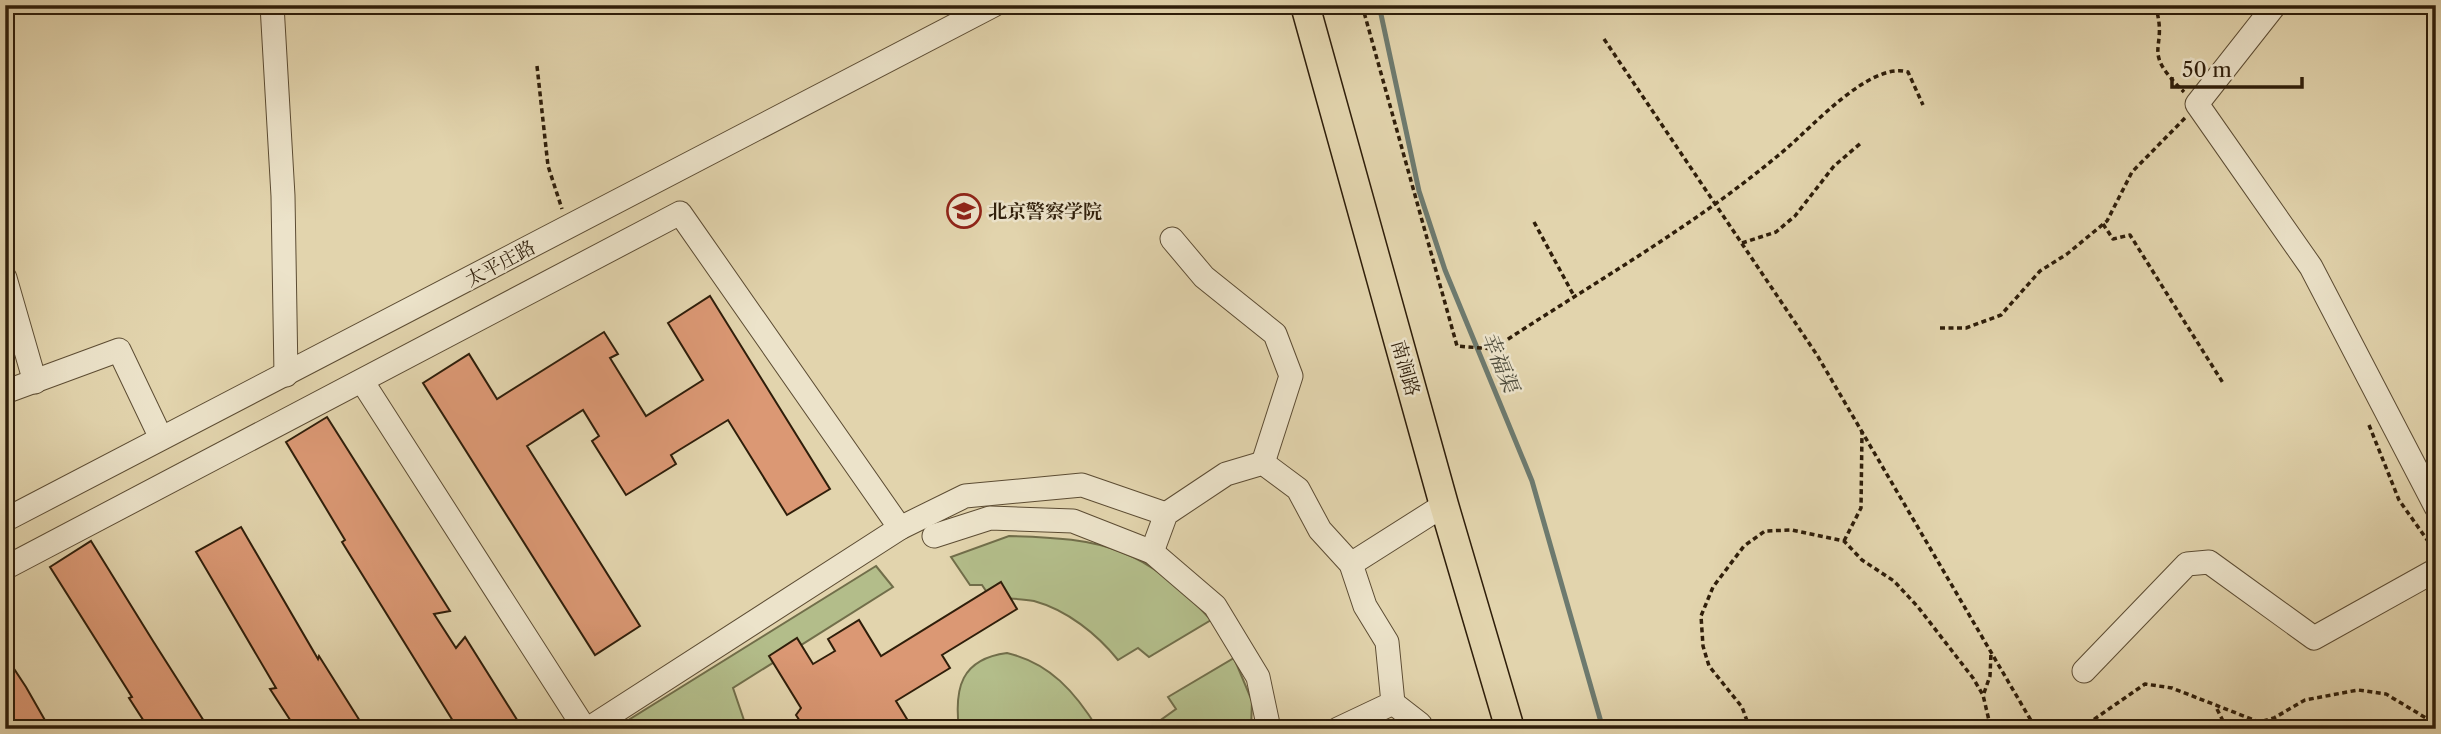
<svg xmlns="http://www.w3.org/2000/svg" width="2441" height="734" viewBox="0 0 2441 734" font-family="'Libre Caslon Text','Noto Serif SC',serif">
	<rect width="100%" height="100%" fill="#e2d4ad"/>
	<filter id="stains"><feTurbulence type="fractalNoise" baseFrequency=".00286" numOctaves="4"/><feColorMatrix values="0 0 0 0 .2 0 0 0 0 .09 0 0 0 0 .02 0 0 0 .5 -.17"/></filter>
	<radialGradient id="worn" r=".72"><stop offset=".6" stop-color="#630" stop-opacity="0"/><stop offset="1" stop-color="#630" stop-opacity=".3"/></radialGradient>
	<g fill="#b3bd8a" stroke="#716e4a" stroke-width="2">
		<path d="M1009,536c95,2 136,12 202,84l-62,37 -11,-9 -20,12c-21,-26 -51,-50 -84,-59 -14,-3 -30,-2 -44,-4l-8,-12h-12l-19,-28z"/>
		<polygon points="876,566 893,587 733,688 747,729 614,729"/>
		<path d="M1007,653c43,10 68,39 91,76h-139c-5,-41 2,-70 48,-76z"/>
		<polygon points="1234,658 1252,701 1251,729 1160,729 1158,722 1176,709 1168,697"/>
	</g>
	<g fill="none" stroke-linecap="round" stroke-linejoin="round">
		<polyline stroke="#6d7a6f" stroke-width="5" points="1379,5 1419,191 1445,270 1532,481 1603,729"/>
	</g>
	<g fill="#db9874" stroke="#2f1e0a" stroke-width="2">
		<polygon points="710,296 830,489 787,515 728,420 671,455 676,464 626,495 592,441 599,436 583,410 527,446 640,626 595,655 423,383 469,354 497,399 604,332 618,354 610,358 646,416 703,380 668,323"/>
		<polygon points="327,417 450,611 434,614 456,648 465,637 519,723 510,729 458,729 342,542 345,540 286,442"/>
		<polygon points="241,527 318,659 319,656 365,729 296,729 270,689 276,688 196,552"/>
		<polygon points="91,541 153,641 209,729 149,729 129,698 132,697 50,567"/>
		<polygon points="1001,582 1017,609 942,655 950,668 896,701 913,729 805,729 796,715 801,708 769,656 797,638 813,664 835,651 828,639 859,620 881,656"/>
		<polygon points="5,655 26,687 50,729 5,729"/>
	</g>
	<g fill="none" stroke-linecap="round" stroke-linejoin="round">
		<g stroke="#5c4c33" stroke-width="25">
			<g id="minor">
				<polyline points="272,5 283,196 286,375"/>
				<polyline points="2275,5 2197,104 2311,267 2436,507"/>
				<polyline points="1172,239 1204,277 1275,334 1291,376 1263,463"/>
				<polyline points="5,278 35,382"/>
				<polyline points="362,381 585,729"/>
				<polyline points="5,392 119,350 161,438"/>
				<polyline points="5,520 994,5"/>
				<polyline points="934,536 990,518 1073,521 1152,552 1215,606 1258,677 1269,729"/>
				<polyline points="1152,552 1166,514 1226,474 1263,463 1298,489 1320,530 1351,564 1365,606 1387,642 1393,703 1338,729"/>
				<polyline points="1351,564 1444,505"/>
				<polyline points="5,568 680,213 900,528"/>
				<polyline points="2084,671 2187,564 2209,562 2314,638 2436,570"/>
				<polyline points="1393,703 1420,724 1421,729"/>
				<polyline points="588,729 900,528 965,496 1082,485 1166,514"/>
			</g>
		</g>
		<g stroke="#2f1e0a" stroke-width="31">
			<polyline id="major" points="1305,5 1444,505 1510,729"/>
		</g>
		<g stroke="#2f1e0a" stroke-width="3.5" stroke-dasharray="5 3.5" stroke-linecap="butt">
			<path d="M1362,5l95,341 36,3c98,-65 204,-124 294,-201 27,-23 84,-87 121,-76l15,33"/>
			<path d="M2155,5c15,47 -17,42 29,87"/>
			<polyline points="1604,39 1817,355 2036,729"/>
			<polyline points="537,66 548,166 562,209"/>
			<polyline points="1534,222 1574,296"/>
			<polyline points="2103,224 2113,239 2130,235 2223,383"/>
			<polyline points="1742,243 1776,232 1795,216 1834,166 1861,143"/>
			<polyline points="1940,328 1966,328 2001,315 2040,271 2067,254 2107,221 2132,172 2185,118"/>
			<polyline points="2369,425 2399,500 2435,551"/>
			<polyline points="1844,541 1861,508 1862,431"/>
			<polyline points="1984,693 1990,676 1991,653"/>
			<polyline points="2217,709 2227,729"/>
			<polyline points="1750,729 1742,707 1709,666 1703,646 1701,616 1713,587 1744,546 1765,531 1792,530 1844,541 1862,560 1894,581 1918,607 1973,678 1983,695 1991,729"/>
			<polyline points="2080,729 2145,684 2172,688 2259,722 2274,718 2305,700 2358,690 2386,694 2436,724"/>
			<polyline points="2262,729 2269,720"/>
		</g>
		<use href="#minor" stroke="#ece3ca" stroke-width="23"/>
		<use href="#major" stroke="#e2d4ad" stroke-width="28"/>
	</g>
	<defs>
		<g id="university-ring" transform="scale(1.75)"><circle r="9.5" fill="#ece3ca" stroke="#8f2418" stroke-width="1.5"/><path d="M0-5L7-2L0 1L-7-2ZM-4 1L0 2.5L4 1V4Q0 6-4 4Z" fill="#8f2418"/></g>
	</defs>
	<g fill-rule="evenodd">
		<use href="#university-ring" x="964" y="211"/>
	</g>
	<g text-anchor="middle" stroke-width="5" stroke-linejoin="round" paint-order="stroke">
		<g font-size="19" font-weight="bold" fill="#2f1e0a" stroke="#ece3ca" text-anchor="start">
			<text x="988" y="218">北京警察学院</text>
		</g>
		<g font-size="19" fill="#2f1e0a" stroke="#ece3ca">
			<text transform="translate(500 263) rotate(-28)" y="7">太平庄路</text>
			<text transform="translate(1406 368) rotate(74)" y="7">南涧路</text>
		</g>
		<g font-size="21" font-style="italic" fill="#4e4c3c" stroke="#ece3ca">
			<text transform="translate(1500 362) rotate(68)" y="7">幸福渠</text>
		</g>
	</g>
	<rect width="2441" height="734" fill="none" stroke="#e2d4ad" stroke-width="28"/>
	<rect x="7" y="7" width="2427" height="720" fill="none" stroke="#2f1e0a" stroke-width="3.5"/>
	<rect x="14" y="14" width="2413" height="706" fill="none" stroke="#2f1e0a" stroke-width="2"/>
	<path d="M2172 77v10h130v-10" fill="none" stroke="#2f1e0a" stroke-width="3.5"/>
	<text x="2182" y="77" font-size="21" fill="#2f1e0a" stroke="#ece3ca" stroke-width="5" paint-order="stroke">50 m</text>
	<rect width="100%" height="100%" filter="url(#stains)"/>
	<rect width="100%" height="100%" fill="url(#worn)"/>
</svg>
